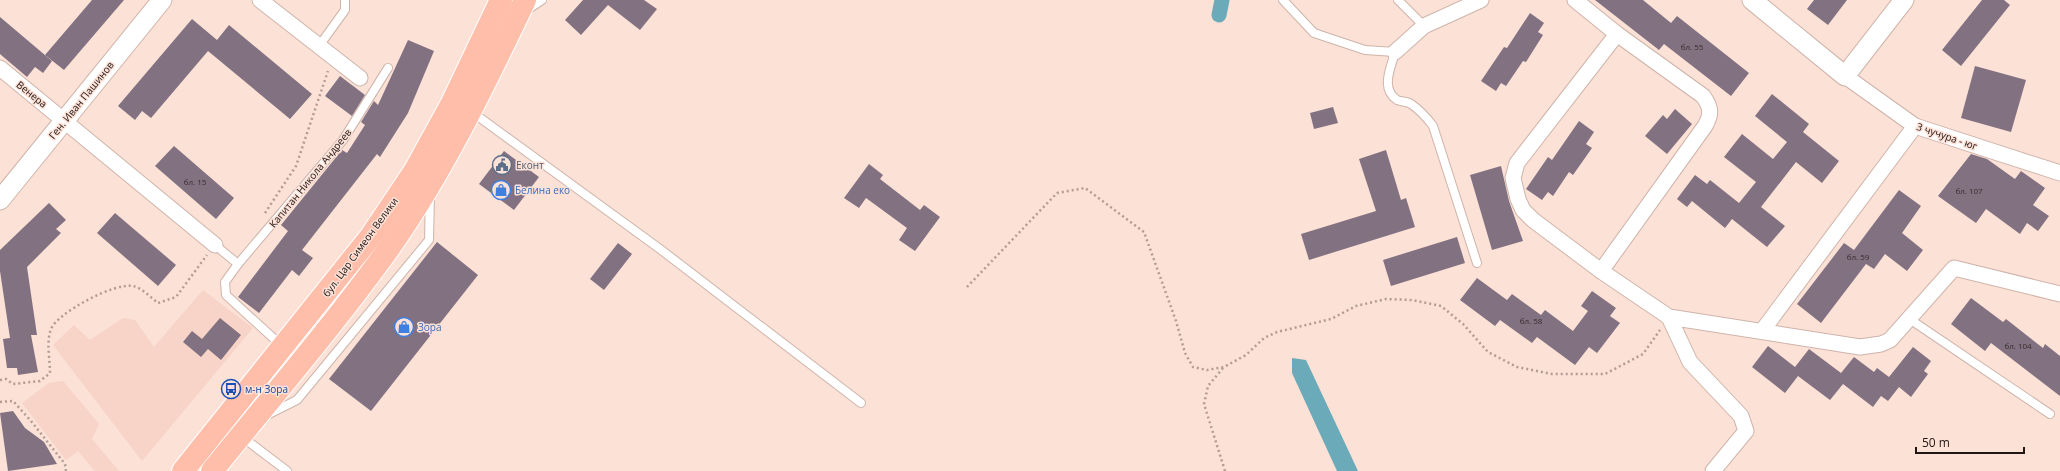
<svg xmlns="http://www.w3.org/2000/svg" width="2060" height="471" viewBox="0 0 2060 471" font-family="'Open Sans',sans-serif">
	<rect width="100%" height="100%" fill="#fce1d7"/>
	<g fill="#f7d4c7">
		<polygon points="203,290 253,328 142,461 53,345 74,325 90,340 123,318 135,320 154,347"/>
		<polygon points="63,381 99,424 92,439 119,471 95,471 78,451 66,460 22,403 49,383"/>
	</g>
	<polygon fill="#6aaab9" points="1292,358 1306,360 1358,471 1337,471 1292,373"/>
	<g fill="none" stroke-linecap="round" stroke-linejoin="round">
		<polyline stroke="#6aaab9" stroke-width="15" points="1219,15 1222,0"/>
	</g>
	<g fill="#827181">
		<polygon points="92,0 124,0 64,70 45,55"/>
		<polygon points="583,0 644,0 657,9 640,30 608,5 581,35 565,20"/>
		<polygon points="1595,0 1643,0 1671,23 1677,16 1749,73 1731,96 1664,44 1659,50"/>
		<polygon points="1814,0 1847,0 1828,25 1807,9"/>
		<polygon points="1982,0 2004,0 2010,5 1961,66 1942,50"/>
		<polygon points="1530,13 1544,23 1538,32 1543,35 1526,62 1523,61 1506,86 1501,83 1496,91 1481,81 1504,47 1507,48"/>
		<polygon points="0,17 52,61 43,73 35,67 27,77 0,54"/>
		<polygon points="192,19 217,40 229,25 312,94 290,119 208,51 151,118 142,111 135,120 118,106"/>
		<polygon points="408,40 434,51 408,113 380,157 377,154 302,250 313,258 299,276 292,270 259,313 238,297 288,231 281,225 342,150 347,153 365,125 361,122 374,101 378,105"/>
		<polygon points="1975,66 2026,80 2011,132 1961,118"/>
		<polygon points="340,76 365,95 352,116 325,96"/>
		<polygon points="1772,94 1809,124 1803,132 1839,161 1822,183 1796,162 1761,207 1785,226 1767,247 1732,219 1725,228 1692,201 1687,207 1677,199 1695,175 1707,184 1710,180 1739,203 1756,182 1724,157 1742,134 1773,159 1787,142 1755,116"/>
		<polygon points="1333,107 1338,123 1314,129 1310,113"/>
		<polygon points="1675,109 1692,124 1667,154 1645,136 1663,115 1667,119"/>
		<polygon points="1579,121 1594,132 1586,144 1592,148 1573,175 1569,172 1553,196 1548,192 1542,200 1526,189 1548,157 1552,160"/>
		<polygon points="174,146 234,198 216,219 155,166"/>
		<polygon points="1386,150 1401,200 1406,198 1415,227 1309,260 1301,234 1376,211 1359,159"/>
		<polygon points="504,151 539,177 514,210 479,184"/>
		<polygon points="1971,154 1987,159 2015,179 2021,171 2045,188 2033,205 2049,216 2038,231 2027,223 2020,234 1986,209 1976,223 1938,196"/>
		<polygon points="869,164 883,175 880,179 920,210 924,205 940,217 915,251 899,240 907,228 866,198 859,208 844,198"/>
		<polygon points="1501,166 1509,201 1523,241 1492,250 1470,175"/>
		<polygon points="1899,190 1921,206 1902,233 1923,250 1907,271 1885,254 1874,269 1866,264 1821,323 1797,304 1844,243 1854,250"/>
		<polygon points="49,203 66,220 56,229 61,233 27,267 37,335 31,335 38,372 18,375 17,368 7,368 3,339 10,338 0,271 0,250"/>
		<polygon points="115,213 176,265 158,286 97,233"/>
		<polygon points="1457,237 1465,263 1391,286 1383,260"/>
		<polygon points="437,242 478,275 371,411 329,379"/>
		<polygon points="618,243 632,254 604,290 590,279"/>
		<polygon points="1477,278 1507,300 1512,294 1541,315 1545,310 1573,331 1588,311 1581,306 1592,291 1616,308 1610,316 1620,323 1597,353 1589,347 1575,365 1537,337 1532,343 1500,320 1495,326 1460,300"/>
		<polygon points="1971,298 2003,322 2006,319 2043,348 2045,344 2060,356 2060,396 1991,343 1985,351 1951,324"/>
		<polygon points="220,318 241,335 221,360 208,349 201,357 183,342 192,331 202,339"/>
		<polygon points="1768,346 1795,367 1809,349 1841,373 1854,357 1874,372 1877,368 1889,377 1913,347 1931,361 1924,371 1928,374 1911,397 1899,387 1888,401 1881,396 1873,407 1843,384 1830,400 1798,376 1785,393 1752,367"/>
		<polygon points="13,411 25,428 44,442 57,464 8,471 0,413"/>
	</g>
	<g fill="none" stroke-linecap="round" stroke-linejoin="round">
		<g stroke="#ceb4aa" stroke-width="10">
			<g id="service">
				<path d="M1283,0l31,33 51,17 30,2c-4,16 -15,36 2,48 4,2 10,1 14,4 9,6 16,14 22,22l44,137"/>
				<polyline points="1398,0 1424,26"/>
				<polyline points="527,10 542,0"/>
				<polyline points="319,46 345,10 345,0"/>
				<polyline points="472,112 660,249 861,403"/>
				<polyline points="215,245 238,264 225,282 226,295 282,346"/>
				<polyline points="238,264 343,140 388,68"/>
				<polyline points="1908,318 2050,414"/>
				<polyline points="265,416 297,400 429,240 430,194"/>
				<polyline points="241,436 287,471"/>
			</g>
		</g>
		<g stroke="#ceb4aa" stroke-width="17">
			<g id="minor">
				<polyline points="260,0 360,78"/>
				<path d="M1575,0l42,34 86,62c8,11 9,18 2,30l-104,145"/>
				<polyline points="1617,34 1517,163 1513,178 1518,199 1523,210 1533,220 1601,271 1669,317 1860,347 1881,344 1890,340 1954,268 2060,294"/>
				<polyline points="1395,52 1424,26 1481,0"/>
				<polyline points="0,68 215,245"/>
				<polyline points="1845,76 1915,126 2060,173"/>
				<polyline points="1669,317 1690,362 1741,416 1746,431 1713,471"/>
				<polyline points="1762,331 1915,126"/>
			</g>
		</g>
		<g stroke="#ceb4aa" stroke-width="21">
			<g id="tertiary">
				<polyline points="1752,0 1845,76 1904,0"/>
				<polyline points="0,200 162,0"/>
			</g>
		</g>
		<g stroke="#fff" stroke-width="24">
			<g id="primary">
				<polyline points="183,471 371,236 414,172 452,103 501,0"/>
				<path d="M212,471c59,-73 120,-144 175,-220 55,-78 97,-165 138,-251"/>
			</g>
		</g>
		<g stroke="#b19c94" stroke-width="2.5" stroke-dasharray="2 3" stroke-linecap="butt">
			<polyline points="265,213 296,166 328,71"/>
			<polyline points="967,287 1057,193 1085,188 1144,232 1176,321 1185,353 1193,367 1207,370 1224,367 1246,355 1264,338 1277,332 1331,319 1356,306 1386,299 1412,300 1441,306 1463,324 1488,352 1517,367 1552,374 1605,374 1643,354 1660,330"/>
			<polyline points="1223,368 1208,386 1204,404 1225,471"/>
			<path d="M0,380l6,-1 7,5 27,-3 10,-8c0,-14 -4,-31 1,-44 6,-16 64,-47 82,-43 9,2 17,11 25,17l18,-6 31,-42"/>
			<polyline points="0,402 13,401 31,421 65,464 66,471"/>
		</g>
		<use href="#service" stroke="#fff" stroke-width="8"/>
		<use href="#minor" stroke="#fff" stroke-width="15"/>
		<use href="#tertiary" stroke="#fff" stroke-width="19"/>
		<use href="#primary" stroke="#febea9" stroke-width="22"/>
	</g>
	<defs>
		<g id="civic-ring" transform="scale(1)"><circle r="9.5" fill="#fce1d7" stroke="#5c6f8a" stroke-width="1.5"/><path d="M-.6-6.5H3V-4.5H.6V-3L4-1V1h2V6H-6V1h2V-1L-.6-3ZM-1.2 2.5V6h2.4V2.5Z" fill="#5c6f8a"/></g>
		<g id="shop-ring" transform="scale(1)"><circle r="9.5" fill="#fce1d7" stroke="#3f7fe0" stroke-width="1.5"/><path d="M-5-2.5h2.3a2.7 3.5 0 0 1 5.4 0H5L5.5 6h-11ZM-1.5-2.5h3a1.5 2.3 0 0 0-3 0Z" fill="#3f7fe0"/></g>
		<g id="bus-ring" transform="scale(1)"><circle r="9.5" fill="#fce1d7" stroke="#1a4fb4" stroke-width="1.5"/><path d="M-5-6H5V4H4V6H2V4H-2V6H-4V4H-5ZM-3.5-4V0h7V-4ZM-3.5 1.2v1.5H-2V1.2ZM2 1.2v1.5H3.5V1.2Z" fill="#1a4fb4"/></g>
	</defs>
	<g fill-rule="evenodd">
		<use href="#civic-ring" x="502" y="165"/>
		<use href="#shop-ring" x="501" y="190"/>
		<use href="#shop-ring" x="404" y="327"/>
		<use href="#bus-ring" x="231" y="389"/>
	</g>
	<g text-anchor="middle" stroke-width="3" stroke-linejoin="round" paint-order="stroke">
		<g font-size="8" fill="#382d2e">
			<text x="1692" y="50">бл. 55</text>
			<text x="195" y="185">бл. 15</text>
			<text x="1969" y="194">бл. 107</text>
			<text x="1858" y="260">бл. 59</text>
			<text x="1531" y="324">бл. 58</text>
			<text x="2018" y="349">бл. 104</text>
		</g>
		<g font-size="10" fill="#201613" stroke="#fce1d7">
			<text transform="translate(32 94) rotate(39)" y="4">Венера</text>
			<text transform="translate(81 100) rotate(-51)" y="4">Ген. Иван Пашинов</text>
			<text transform="translate(1947 136) rotate(19)" y="4">3 чучура - юг</text>
			<text transform="translate(310 178) rotate(-51)" y="4">Капитан Никола Андреев</text>
			<text transform="translate(360 247) rotate(-54)" y="4">бул. Цар Симеон Велики</text>
		</g>
		<g font-size="10" fill="#4e5e75" stroke="#fce1d7" text-anchor="start">
			<text x="516" y="169">Еконт</text>
		</g>
		<g font-size="10" fill="#366cbe" stroke="#fce1d7" text-anchor="start">
			<text x="515" y="194">Белина еко</text>
			<text x="418" y="331">Зора</text>
		</g>
		<g font-size="10" fill="#164399" stroke="#fce1d7" text-anchor="start">
			<text x="245" y="393">м-н Зора</text>
		</g>
	</g>
	<path d="M1916 447v6h108v-6" fill="none" stroke="#201613" stroke-width="2"/>
	<text x="1922" y="447" font-size="12" fill="#201613" stroke="#fce1d7" stroke-width="3" paint-order="stroke">50 m</text>
</svg>
